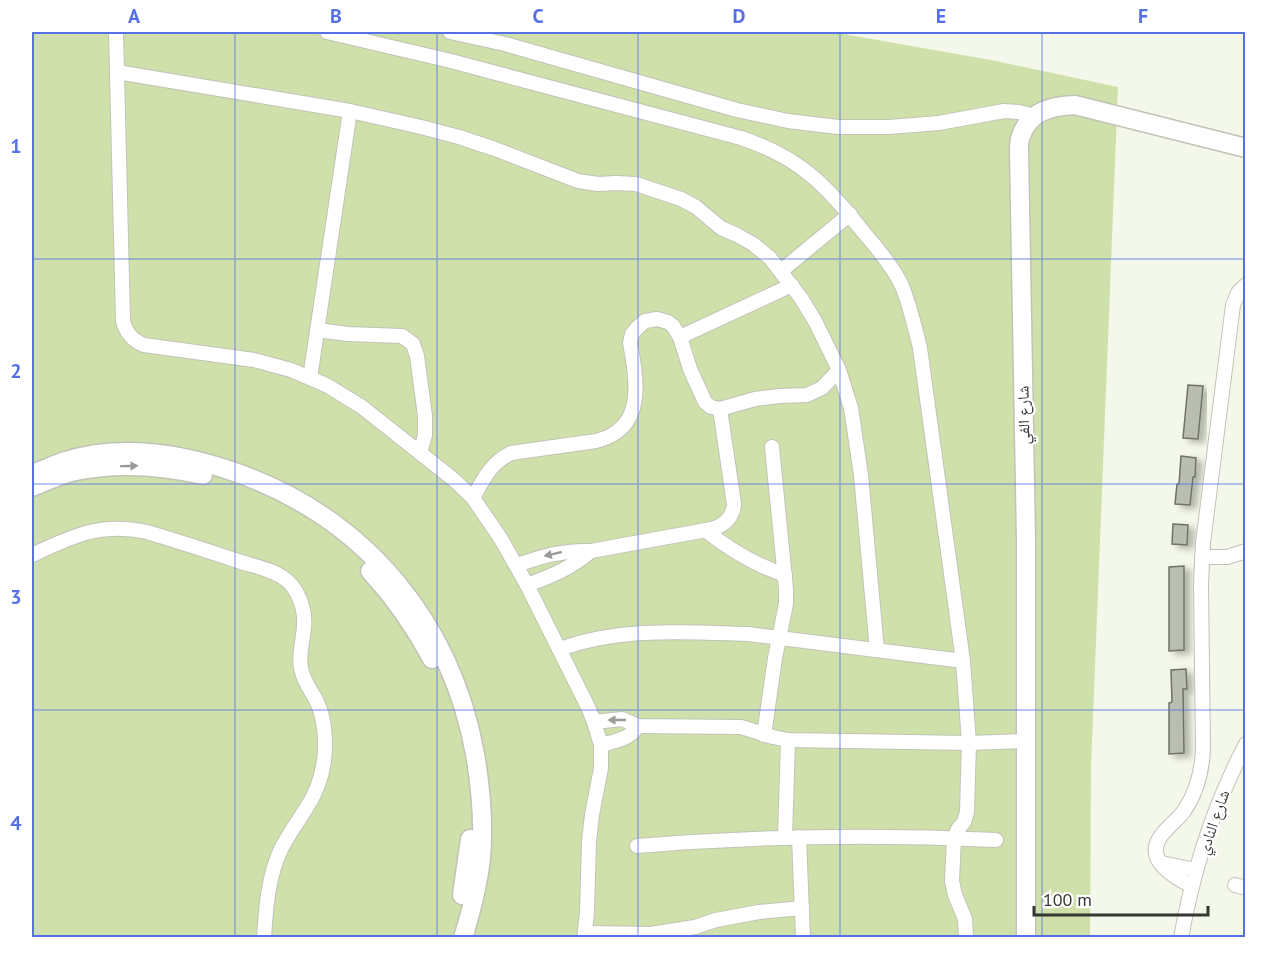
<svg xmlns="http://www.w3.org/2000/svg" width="1277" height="969" viewBox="0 0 1277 969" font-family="'PT Sans','Noto Naskh Arabic',sans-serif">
	<defs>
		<filter id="shadow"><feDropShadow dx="6" dy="3.5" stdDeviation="3" flood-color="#0004"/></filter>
	</defs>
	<rect width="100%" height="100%" fill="#f4f8ea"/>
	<polygon fill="#d0e0aa" points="32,32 832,32 991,60 1118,87 1091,768 1090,937 32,937"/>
	<g fill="#babeb1" stroke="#6f7367" stroke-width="1.5" filter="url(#shadow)">
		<polygon points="1188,385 1203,386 1198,439 1183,438"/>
		<polygon points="1181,456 1196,458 1195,477 1193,477 1190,505 1175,504 1177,484 1179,484"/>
		<polygon points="1173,524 1188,525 1187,545 1172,544"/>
		<polygon points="1184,566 1184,650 1169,651 1169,567"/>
		<polygon points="1186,669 1187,689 1183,689 1184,753 1169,754 1169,703 1172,702 1171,670"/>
	</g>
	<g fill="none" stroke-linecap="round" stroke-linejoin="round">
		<g stroke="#c0c4b7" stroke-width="16">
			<g id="minor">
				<path d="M116,32l7,289c3,12 9,19 21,24l110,15 37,10 19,8 18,8 34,21 91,72 20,19 28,41 26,46 61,122 6,15 7,23v23l-9,47 -3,26 -2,72 -3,25"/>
				<path d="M327,32l124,29 290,77c60,20 86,48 124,96 14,16 28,33 37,52 8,20 13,41 18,62l43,313 6,82 -2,69 -3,10 -6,7 -4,9 -2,43 3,14 10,24 1,19"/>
				<polyline points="450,32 505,44 737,110 788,121 838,127 889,127 939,123 1004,111 1019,112 1034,116"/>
				<polyline points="117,72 350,111 421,127 459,137 495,149 578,181 598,184 616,183 636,184 681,199 696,207 721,228 737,235 753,244 770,258 801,298 815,321 839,370 851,408 861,475 877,650"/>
				<polyline points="781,271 850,214"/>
				<polyline points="317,330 348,334 402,336 413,344 417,356 425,416 425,435 420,453"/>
				<polyline points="680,337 792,285"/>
				<polyline points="310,378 350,111"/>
				<path d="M473,498c11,-20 17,-34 38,-45l85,-12c50,-12 41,-60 34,-98l2,-9 4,-5 9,-8 12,-2 11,3 5,4 7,11 10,32 15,33 6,5 9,2 35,-10 25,-3 27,-1 15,-7 17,-18"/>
				<path d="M705,530c25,20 50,35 80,45"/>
				<path d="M32,555c41,-19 68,-33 115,-23 30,9 61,19 91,29 15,5 34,8 47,18 9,6 16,20 18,31 5,20 -6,39 -2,58 2,10 6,17 11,25 10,15 13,35 13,52 0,23 -7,46 -20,65 -8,13 -17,25 -24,39 -13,28 -15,58 -17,89"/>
				<polyline points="1202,557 1227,557 1246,551"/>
				<path d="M517,565c26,-9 46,-15 74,-14l121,-22c13,-4 21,-12 22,-25l-14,-95"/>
				<path d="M527,585c27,-10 42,-16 64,-34"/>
				<path d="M560,649c59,-22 126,-17 188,-15l215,27"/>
				<polyline points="594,722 622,719 638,726 741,727 773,737 788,740 969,743 1026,741"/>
				<polyline points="764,735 775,658 786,604 786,589 772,447"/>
				<path d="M601,745c14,-4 28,-5 37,-19"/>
				<polyline points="785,837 788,740"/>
				<polyline points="799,837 803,938"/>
				<path d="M637,846c120,-10 239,-12 359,-6"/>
				<polyline points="1161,863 1196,870"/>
				<polyline points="1235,885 1246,888"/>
				<path d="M1192,886c-17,-8 -46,-25 -33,-47 6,-11 18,-18 25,-28 13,-19 18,-40 19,-62l-2,-166 2,-40 30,-238 5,-12 8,-8"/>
				<polyline points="586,933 651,934 695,927 716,920 759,912 802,908"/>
				<path d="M1181,938c12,-68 33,-133 65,-194"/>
			</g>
		</g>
		<g stroke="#c0c4b7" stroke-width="21">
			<g id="tertiary">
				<path d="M32,474c11,-4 22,-9 33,-13 59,-18 121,-7 178,14 125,47 208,148 232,279 6,35 9,69 6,104 -3,27 -10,54 -18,80"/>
				<path d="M32,487c12,-5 26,-11 39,-15 44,-10 88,-7 132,3"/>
				<path d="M370,571c25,27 45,56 62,88"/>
				<polyline points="462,895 470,839"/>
				<path d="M1026,938v-397l-7,-391c0,-5 0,-10 2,-14 8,-25 31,-30 54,-31l171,43"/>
			</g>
		</g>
		<use href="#minor" stroke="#fff" stroke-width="14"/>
		<use href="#tertiary" stroke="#fff" stroke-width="18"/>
	</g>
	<defs><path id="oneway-solid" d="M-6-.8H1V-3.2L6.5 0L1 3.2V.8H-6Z" transform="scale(1.5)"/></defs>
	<g fill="#9a9b98">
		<use href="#oneway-solid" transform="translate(129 466) rotate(-1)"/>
		<use href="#oneway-solid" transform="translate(553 554) rotate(167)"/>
		<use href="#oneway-solid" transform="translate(617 720) rotate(-180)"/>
	</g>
	<path fill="none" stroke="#5671e6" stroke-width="1.5" stroke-opacity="0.55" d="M235,32v906M437,32v906M638,32v906M840,32v906M1042,32v906M32,259h1214M32,484h1214M32,710h1214"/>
	<g text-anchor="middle" stroke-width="4.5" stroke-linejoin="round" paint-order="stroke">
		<g font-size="16" fill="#353732" stroke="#fff">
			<text transform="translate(1023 415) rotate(-91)" y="6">شارع الفي</text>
			<text transform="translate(1213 822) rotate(-71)" y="6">شارع النادي</text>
		</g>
	</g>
	<rect width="1277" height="969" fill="none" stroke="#ffffff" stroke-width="66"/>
	<path d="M1034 906v9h174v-9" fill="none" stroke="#353732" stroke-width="3"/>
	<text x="1043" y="906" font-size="18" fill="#353732" stroke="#ffffff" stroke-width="4.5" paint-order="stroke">100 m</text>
	<rect x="33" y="33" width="1211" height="903" fill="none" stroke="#5671e6" stroke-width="2"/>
	<g font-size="20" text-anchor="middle" font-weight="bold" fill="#5671e6">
		<text x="134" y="23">A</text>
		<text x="336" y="23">B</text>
		<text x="538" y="23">C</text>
		<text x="739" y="23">D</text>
		<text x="941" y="23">E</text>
		<text x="1143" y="23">F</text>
		<text x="16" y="153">1</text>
		<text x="16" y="378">2</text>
		<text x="16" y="604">3</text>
		<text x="16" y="830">4</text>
	</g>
</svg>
